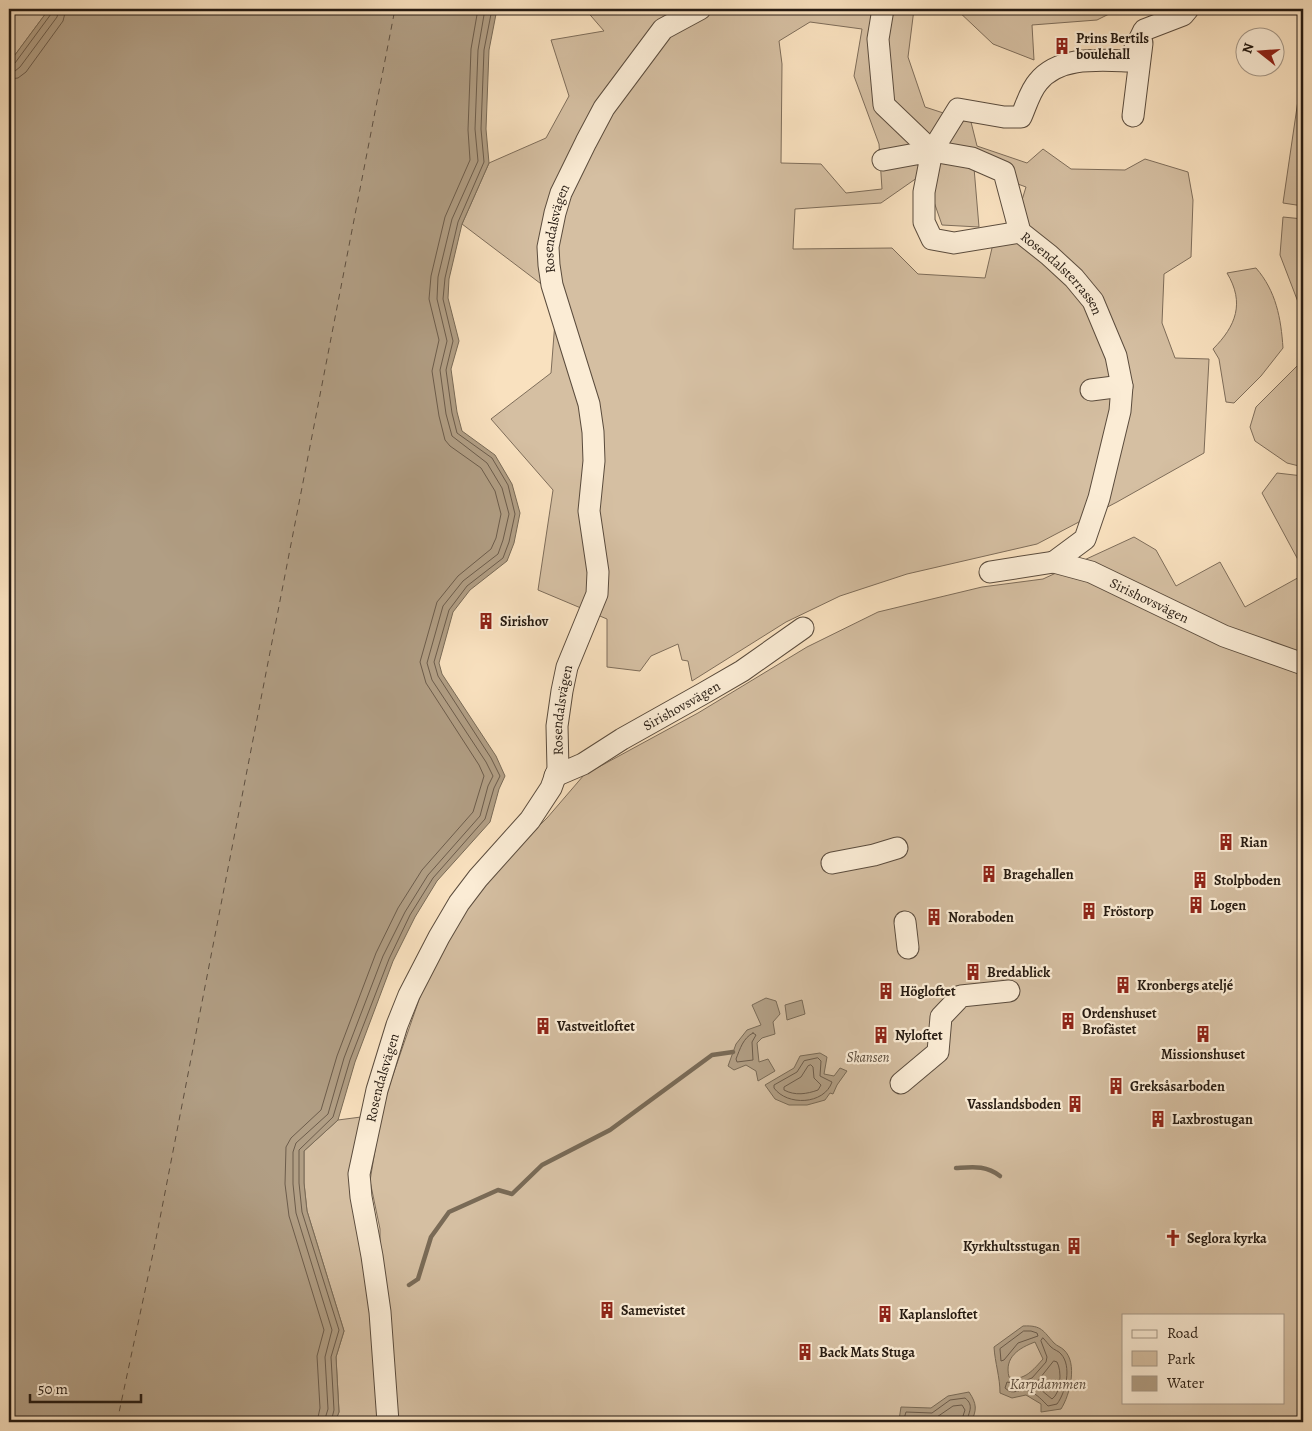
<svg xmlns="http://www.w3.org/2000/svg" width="1312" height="1431" viewBox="0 0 1312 1431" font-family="Alegreya,serif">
	<rect width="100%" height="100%" fill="#f9e1bf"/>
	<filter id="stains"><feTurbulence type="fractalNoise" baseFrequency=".004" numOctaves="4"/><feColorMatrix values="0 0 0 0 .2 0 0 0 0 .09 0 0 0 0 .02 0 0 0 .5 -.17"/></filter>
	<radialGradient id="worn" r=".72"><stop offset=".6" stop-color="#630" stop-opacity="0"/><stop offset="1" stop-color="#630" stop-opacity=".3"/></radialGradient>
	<g fill="#d5bfa2" stroke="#7e6d5a" fill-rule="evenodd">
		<polygon points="9,9 49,9 9,63"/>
		<path d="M585,9h329l-6,48 17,50 46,15 6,24 50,17 16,-14 28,20 54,1 20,-11 43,13 5,28 -2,57 -27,17 -2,49 13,35 34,1 -5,94 -87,49 -80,42 -130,30 -67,22 -54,26 -94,59 -4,-20 -6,-1 -4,-16 -27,12 -11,15 -33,-4v-48l-69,-29 15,-100 -62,-71 60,-46 6,-77 -95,-72 27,-61 57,-25 23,-42 -18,-56 53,-9zM810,22l52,7 -8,47 25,68 3,45 -36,4 -25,-29 -40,-1 1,-99 -3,-23zM974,168l52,19 -12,39 -22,22 -7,30 -67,-4 -26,-26 -99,1 2,-40 86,-6 43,-30 18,52 37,2z"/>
		<polygon points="956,9 1119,9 1097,20 1032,25 1034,60 993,44"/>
		<polygon points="1303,66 1303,206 1283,203"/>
		<polygon points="1283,217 1303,219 1303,315 1280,255"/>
		<path d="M1256,268c20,23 25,50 27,80l-22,28 -27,27 -8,-1 -7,-43 -6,-10c23,-23 32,-46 14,-76z"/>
		<polygon points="1303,360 1303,467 1287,463 1255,441 1250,427 1256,407"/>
		<polygon points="1277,473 1303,476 1303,569 1262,493"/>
		<path d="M1134,537l22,13 20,36 44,-24 25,45 58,-32v847h-906l-17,-154v-39l-10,-48 10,-62 6,-24 44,-127 52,-86 65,-64 37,-43 114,-62 109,-66 71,-35 104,-25 61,-8zM1123,1315h160v87h-160z"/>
		<polygon points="361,1117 379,1422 335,1422 339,1412 336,1357 344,1331 307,1211 304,1183 304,1151 338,1120"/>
	</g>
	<g fill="#b19e84" stroke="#796a56" fill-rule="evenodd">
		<polygon points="49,9 497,9 489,50 486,129 489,163 462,224 449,279 448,298 459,341 451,369 457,412 462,431 495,455 512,484 520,513 514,543 507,561 470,590 453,612 439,663 442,674 496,756 505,776 499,789 490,822 437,881 415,917 393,961 355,1062 338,1120 304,1151 304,1183 307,1211 344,1331 336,1357 339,1412 335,1422 9,1422 9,63"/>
		<polygon points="766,998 776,1001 780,1014 773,1022 775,1034 762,1038 757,1043 759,1062 768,1059 775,1071 758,1081 756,1071 746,1065 734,1070 728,1066 736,1044 747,1030 761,1025 752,1005"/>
		<polygon points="802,1000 805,1014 787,1020 785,1005"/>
		<polygon points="820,1053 827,1057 824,1074 834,1076 840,1068 847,1071 837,1085 833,1094 830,1093 825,1100 818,1102 807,1105 789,1105 775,1099 765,1085 794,1068 800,1056"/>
		<path d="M1023,1326c19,-1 20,5 31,17 3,3 7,4 10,7 14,13 6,45 -3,59l-20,3v-8l-15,-9 -14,3 -12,-5c0,-16 -5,-30 -6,-46zM1035,1342l8,17c-9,10 -19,23 -34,18 -5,-20 10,-29 26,-35z"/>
		<path d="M969,1392c8,12 8,18 2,30h-84l12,-2 2,-13 30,1 17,-12z"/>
	</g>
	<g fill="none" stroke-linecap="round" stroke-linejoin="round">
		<g stroke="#6c5c4b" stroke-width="1">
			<polyline points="9,65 15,63 51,14 53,9"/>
			<polyline points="9,72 15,71 20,67 57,17 59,9"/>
			<polyline points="9,79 18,78 26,72 63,21 66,9"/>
			<path d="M753,1033l3,2 -4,7 1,18 -16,2 -1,-3c4,-10 7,-21 17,-26z"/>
			<path d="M818,1058l3,3 -1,15 12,6c-8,23 -45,24 -58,6v-3l23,-13 7,-11z"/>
			<path d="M811,1065l2,2 1,11 7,7 -3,5c-11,4 -23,6 -34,0v-3l17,-10 7,-11z"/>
			<polygon points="1024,1331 1031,1331 1037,1333 1038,1336 1018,1343 1004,1360 1001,1361 1000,1349"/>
			<path d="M1043,1338c3,3 5,6 8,9 3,3 8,4 10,7 11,12 5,38 -4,50l-9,2c-5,-5 -11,-12 -19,-15 -10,-4 -15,6 -24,-3l2,-6 9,2 16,-6 14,-16 1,-5 -6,-16z"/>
			<path d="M1054,1361l3,1c5,9 4,31 -5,37l-17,-14z"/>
			<polyline points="317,1422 320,1408 317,1356 324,1330 289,1216 285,1184 286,1147 291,1138 321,1110 337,1056 376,953 398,908 422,870 473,812 484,776 479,765 426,683 420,662 437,602 458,576 491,549 496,538 501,514 495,491 481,468 450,446 445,440 439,416 432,371 439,340 429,299 431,276 445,217 470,160 468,130 471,49 478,9"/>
			<polyline points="324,1422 328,1409 325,1357 332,1330 296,1213 293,1184 293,1152 296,1143 328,1114 344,1058 383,956 405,912 428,875 480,816 488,786 493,776 486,762 432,680 427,663 443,606 463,581 498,554 503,540 509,514 502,488 487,463 452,436 446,414 440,370 447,341 437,299 438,277 452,219 478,161 475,129 478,50 485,9"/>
			<polyline points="331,1422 334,1410 331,1357 339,1330 302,1212 299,1183 299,1150 333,1117 350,1060 389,959 410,915 433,878 485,819 494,788 500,776 491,758 438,676 434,662 449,610 467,586 503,558 509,542 515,514 508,485 492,458 457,433 452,413 446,370 453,341 443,299 445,278 458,222 484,162 481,129 484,50 492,9"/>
			<path d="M903,1422l3,-10 26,1 18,-13 15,-2c10,8 3,14 2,24"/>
			<polyline points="910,1422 912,1419 934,1419 953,1406 962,1405 965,1410 961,1422"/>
		</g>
		<g stroke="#796a56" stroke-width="4.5">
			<path d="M956,1168c17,-1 30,-3 44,8"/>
			<polyline points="409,1285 418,1279 431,1237 449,1212 498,1190 512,1194 542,1165 610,1130 712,1055 733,1052"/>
		</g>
		<polyline stroke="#5e4f40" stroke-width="1" stroke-dasharray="6 5" stroke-linecap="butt" points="117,1422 155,1244 395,9"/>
		<g stroke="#5b4c3d" stroke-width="23">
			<g id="minor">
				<path id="s1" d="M883,9l-5,30 6,66 48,46 40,7 32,14 16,60 29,23 25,23 19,23 23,55 6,30 -2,25 -21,87 -14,41 -31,23"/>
				<polyline points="1133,116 1142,43"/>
				<path d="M932,151l26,-42 46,8h17c5,-11 9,-26 17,-35 21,-26 61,-22 91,-21l15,-31 39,-15 5,-6"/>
				<polyline points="883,160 932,151 924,192 924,222 932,239 954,243 1020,232"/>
				<polyline points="1091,390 1122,386"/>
				<path id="s2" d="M990,572l64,-10 37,10 133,64 79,28"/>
				<path id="s3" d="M555,776l28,-12 39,-25 82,-46 38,-22 61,-43"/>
				<polyline points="832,863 874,855 897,848"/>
				<polyline points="905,922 908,948"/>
				<polyline points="901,1083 938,1052 941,1017 961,996 1009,991"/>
				<path id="s4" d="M388,1422l-8,-110 -8,-56 -11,-59 -2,-23 18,-84 20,-65 12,-30 30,-58 20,-34 19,-25 52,-58 21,-32 7,-19 -1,-43 5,-35 5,-24 30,-73 1,-22 -9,-61 5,-50 -1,-29 -4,-28 -37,-119 -3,-20 -1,-18 7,-34 6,-20 25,-51 18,-34 59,-79 37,-20"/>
			</g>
		</g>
		<use href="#minor" stroke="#fbecd5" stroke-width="21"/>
	</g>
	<defs>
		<g id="building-bare" transform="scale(1.35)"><path d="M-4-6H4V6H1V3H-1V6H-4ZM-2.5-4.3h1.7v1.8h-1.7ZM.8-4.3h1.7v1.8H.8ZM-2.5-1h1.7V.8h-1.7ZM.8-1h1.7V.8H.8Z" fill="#8f2418" stroke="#fbecd5" stroke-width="2.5" paint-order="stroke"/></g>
		<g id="church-bare" transform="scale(1.35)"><path d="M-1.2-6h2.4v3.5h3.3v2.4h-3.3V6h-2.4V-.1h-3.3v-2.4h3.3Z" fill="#8f2418" stroke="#fbecd5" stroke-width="2.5" paint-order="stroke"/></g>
	</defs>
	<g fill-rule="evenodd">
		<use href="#building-bare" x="1062" y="46"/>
		<use href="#building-bare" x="486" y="621"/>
		<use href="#building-bare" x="1226" y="842"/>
		<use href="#building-bare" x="989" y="874"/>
		<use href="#building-bare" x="1200" y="880"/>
		<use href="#building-bare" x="1196" y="905"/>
		<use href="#building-bare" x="1089" y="911"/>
		<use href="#building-bare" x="934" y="917"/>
		<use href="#building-bare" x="973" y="972"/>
		<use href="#building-bare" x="1123" y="985"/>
		<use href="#building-bare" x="886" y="991"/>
		<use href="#building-bare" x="1068" y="1021"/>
		<use href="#building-bare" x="543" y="1026"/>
		<use href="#building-bare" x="1203" y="1034"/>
		<use href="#building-bare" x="881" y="1035"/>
		<use href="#building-bare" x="1116" y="1086"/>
		<use href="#building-bare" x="1075" y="1104"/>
		<use href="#building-bare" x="1158" y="1119"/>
		<use href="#church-bare" x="1173" y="1238"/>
		<use href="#building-bare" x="1074" y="1246"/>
		<use href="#building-bare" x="607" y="1310"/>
		<use href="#building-bare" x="885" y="1314"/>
		<use href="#building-bare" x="805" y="1352"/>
	</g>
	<g text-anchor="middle" stroke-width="4.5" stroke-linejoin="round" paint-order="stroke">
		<g font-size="14" font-weight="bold" fill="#261b12" stroke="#fbecd5" text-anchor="start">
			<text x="1076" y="43">Prins Bertils<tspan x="1076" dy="16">boulehall</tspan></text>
			<text x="500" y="626">Sirishov</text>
			<text x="1240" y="847">Rian</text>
			<text x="1003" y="879">Bragehallen</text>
			<text x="1214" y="885">Stolpboden</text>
			<text x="1210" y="910">Logen</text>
			<text x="1103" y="916">Fröstorp</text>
			<text x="948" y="922">Noraboden</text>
			<text x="987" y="977">Bredablick</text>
			<text x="1137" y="990">Kronbergs ateljé</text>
			<text x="900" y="996">Högloftet</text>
			<text x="1082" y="1018">Ordenshuset<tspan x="1082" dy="16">Brofästet</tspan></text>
			<text x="557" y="1031">Vastveitloftet</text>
			<text x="895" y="1040">Nyloftet</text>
			<text x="1203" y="1059" text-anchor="middle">Missionshuset</text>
			<text x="1130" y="1091">Greksåsarboden</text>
			<text x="1061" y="1109" text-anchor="end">Vasslandsboden</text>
			<text x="1172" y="1124">Laxbrostugan</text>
			<text x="1187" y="1243">Seglora kyrka</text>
			<text x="1060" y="1251" text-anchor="end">Kyrkhultsstugan</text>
			<text x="621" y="1315">Samevistet</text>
			<text x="899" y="1319">Kaplansloftet</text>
			<text x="819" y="1357">Back Mats Stuga</text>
		</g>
		<g font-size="14" fill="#261b12" stroke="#fbecd5">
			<text dy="5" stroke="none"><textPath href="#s4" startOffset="1264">Rosendalsvägen</textPath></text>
			<text dy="5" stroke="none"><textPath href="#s1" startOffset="360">Rosendalsterrassen</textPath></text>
			<text dy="5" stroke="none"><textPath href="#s2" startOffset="168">Sirishovsvägen</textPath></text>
			<text dy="5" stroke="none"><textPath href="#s3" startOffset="145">Sirishovsvägen</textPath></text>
			<text dy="5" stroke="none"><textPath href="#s4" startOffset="768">Rosendalsvägen</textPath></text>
			<text dy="5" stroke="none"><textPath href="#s4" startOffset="349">Rosendalsvägen</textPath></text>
		</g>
		<g font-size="14" font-style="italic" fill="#5b4c3d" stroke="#fbecd5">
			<text x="868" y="1062">Skansen</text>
		</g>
		<g font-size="15" font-style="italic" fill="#5e4f40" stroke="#fbecd5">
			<text x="1048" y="1389">Karpdammen</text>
		</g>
	</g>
	<rect width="1312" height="1431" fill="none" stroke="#f9e1bf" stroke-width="30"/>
	<rect x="10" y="10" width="1292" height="1411" fill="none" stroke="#261b12" stroke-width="2.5"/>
	<rect x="15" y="15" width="1282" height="1401" fill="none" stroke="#261b12"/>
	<rect x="1122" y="1314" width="162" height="90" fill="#fbecd5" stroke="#a69887"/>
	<rect x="1132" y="1330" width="25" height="8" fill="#fbecd5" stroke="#a69887"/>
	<text x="1167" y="1338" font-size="15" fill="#261b12">Road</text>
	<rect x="1132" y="1351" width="25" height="15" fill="#d5bfa2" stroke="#a69887"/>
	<text x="1167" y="1364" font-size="15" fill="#261b12">Park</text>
	<rect x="1132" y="1376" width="25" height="15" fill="#b19e84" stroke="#a69887"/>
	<text x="1167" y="1388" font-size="15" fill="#261b12">Water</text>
	<g transform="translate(1260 52) rotate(287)"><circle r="24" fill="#fbecd5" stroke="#a69887"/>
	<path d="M0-4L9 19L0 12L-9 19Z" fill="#8f2418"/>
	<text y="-8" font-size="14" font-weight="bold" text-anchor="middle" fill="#261b12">N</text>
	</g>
	<path d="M30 1394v8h111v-8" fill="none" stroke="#261b12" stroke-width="2.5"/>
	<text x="38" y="1394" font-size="15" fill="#261b12" stroke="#fbecd5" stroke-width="4" paint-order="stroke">50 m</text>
	<rect width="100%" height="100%" filter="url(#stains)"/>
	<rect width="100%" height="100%" fill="url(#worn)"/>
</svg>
